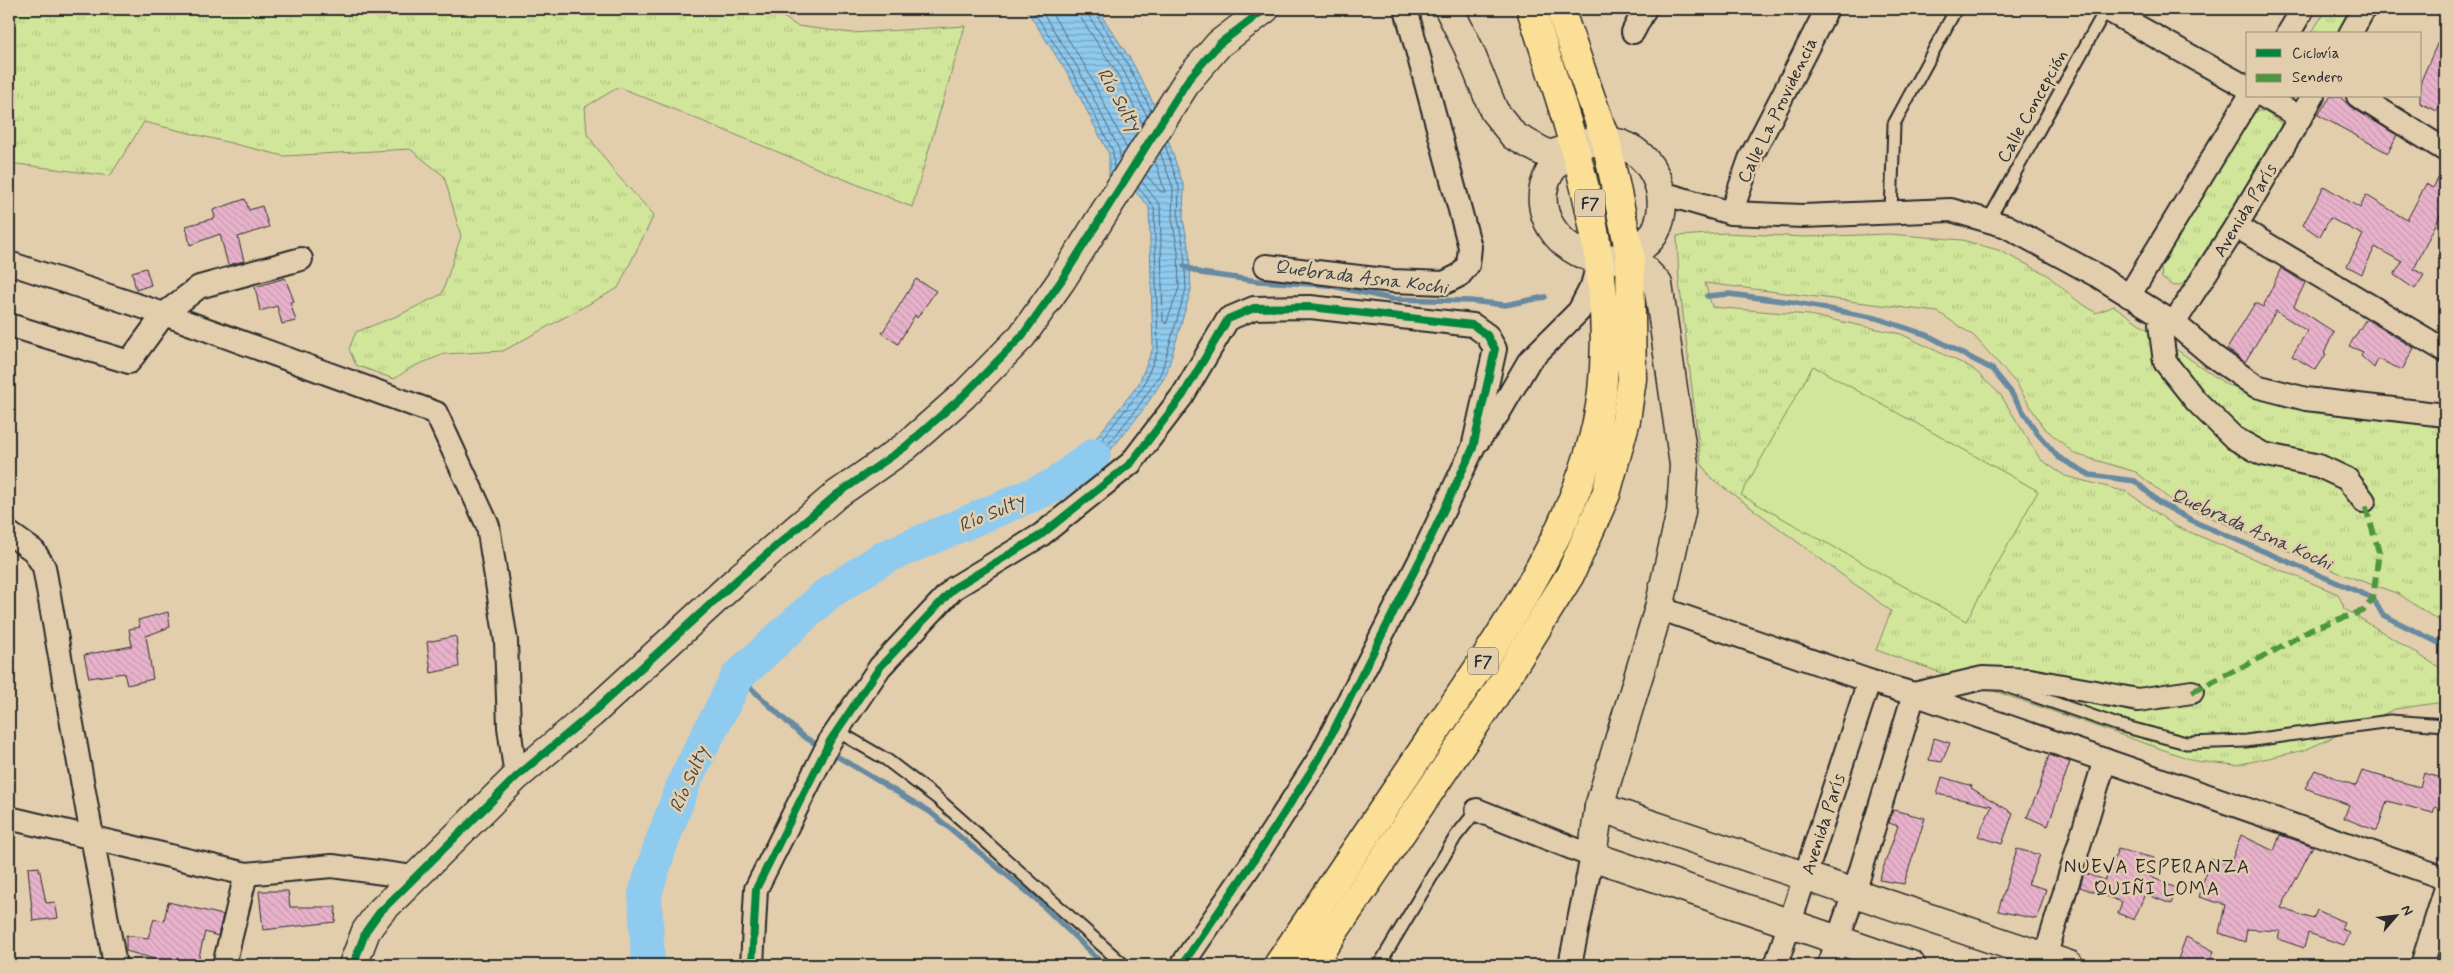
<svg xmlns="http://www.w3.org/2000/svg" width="2454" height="974" viewBox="0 0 2454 974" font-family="Mynerve,sans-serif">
	<defs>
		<pattern id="grass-tufts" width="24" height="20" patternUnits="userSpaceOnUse" patternTransform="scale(1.25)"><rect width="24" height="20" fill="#d1e69a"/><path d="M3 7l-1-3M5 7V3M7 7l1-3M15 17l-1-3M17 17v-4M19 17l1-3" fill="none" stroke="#b4c585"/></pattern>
		<pattern id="water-rules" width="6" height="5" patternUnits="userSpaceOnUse" patternTransform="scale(1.25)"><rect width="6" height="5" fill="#8fcaef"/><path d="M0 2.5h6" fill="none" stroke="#75a4c2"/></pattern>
		<pattern id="building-back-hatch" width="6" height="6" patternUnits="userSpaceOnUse" patternTransform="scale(1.25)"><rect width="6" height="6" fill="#e8b2cb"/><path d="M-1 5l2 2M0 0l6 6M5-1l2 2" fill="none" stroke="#c799ae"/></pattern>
	</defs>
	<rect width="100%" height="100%" fill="#e2cead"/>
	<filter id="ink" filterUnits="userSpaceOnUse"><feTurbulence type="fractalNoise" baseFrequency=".02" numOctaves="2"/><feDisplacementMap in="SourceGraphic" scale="10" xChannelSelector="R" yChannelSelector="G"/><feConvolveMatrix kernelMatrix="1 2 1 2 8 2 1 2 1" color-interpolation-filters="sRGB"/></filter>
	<g filter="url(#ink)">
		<g fill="url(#grass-tufts)" stroke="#7e8862">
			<polygon points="9,9 771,9 797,26 852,33 965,26 912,207 619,87 585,107 587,134 616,174 654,215 618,288 503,351 444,354 412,367 394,379 356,365 349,349 356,332 397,316 442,294 461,236 444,176 410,149 284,156 144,122 110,176 9,163"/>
			<polygon points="2326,9 2359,9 2344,34 2311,34"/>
			<polygon points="2259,111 2264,111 2281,123 2280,134 2187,279 2184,284 2173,286 2162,278 2161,267 2254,113"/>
			<polygon points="1726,233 1805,237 1889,234 1962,240 1998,250 2046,274 2075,299 2096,313 2114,306 2227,385 2317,409 2445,423 2445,625 2399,594 2342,574 2172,501 2136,472 2075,454 2043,427 2016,383 1974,336 1938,312 1705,283 1712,307 1809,315 1901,334 1972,368 2000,394 2040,459 2065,476 2127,492 2175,526 2338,594 2345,609 2445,671 2445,705 2436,703 2395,709 2305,750 2236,765 2196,761 1876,650 1891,611 1711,478 1701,463 1679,281 1677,236"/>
		</g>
		<polygon fill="#d1e69a" stroke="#7e8862" points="1813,366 2038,491 1966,621 1741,495"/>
		<polygon fill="url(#water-rules)" stroke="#678aa1" points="1026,9 1097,9 1131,60 1160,116 1184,187 1183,219 1189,250 1191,290 1166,375 1143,410 1110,451 1063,493 1048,469 1096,438 1138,385 1153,348 1149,207 1126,181 1109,176 1109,154 1069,76"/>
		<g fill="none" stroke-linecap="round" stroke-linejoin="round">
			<g stroke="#536b79" stroke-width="1">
				<polyline points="1032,9 1073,73 1113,151 1114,169"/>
				<polyline points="1040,9 1079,70 1119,149 1120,159"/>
				<polyline points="1049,9 1085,66 1127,149"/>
				<polyline points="1080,9 1082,20 1115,70 1143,124"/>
				<polyline points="1087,9 1089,16 1121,66 1147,116"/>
				<polyline points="1093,9 1127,63 1151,110"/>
				<polyline points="1146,175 1161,192 1165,192 1155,160"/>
				<polyline points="1142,182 1160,205 1163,321 1166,324 1179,288 1178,251 1172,219 1173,188 1160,152"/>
				<polyline points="1138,187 1154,207 1158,350 1143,387 1100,442 1056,470 1064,484 1106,447 1138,407 1161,373 1186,289 1184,250 1178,219 1179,187 1165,145"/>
			</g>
			<g stroke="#678aa1" stroke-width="5.5">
				<polyline points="1184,266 1201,273 1258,281 1328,285 1392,299 1471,301 1505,305 1545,297"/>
				<polyline points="1707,296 1729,294 1791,302 1876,318 1927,335 1992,369 2010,391 2037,433 2058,457 2090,475 2135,481 2160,503 2197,523 2373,598 2383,615 2445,646"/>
				<polyline points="738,676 801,735 816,744"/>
				<polyline points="835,755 930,812 1037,900 1104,965"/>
			</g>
			<polyline stroke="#8fcaef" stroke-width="34" points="648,965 645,894 661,844 686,778 738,676 827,594 883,558 1053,486 1094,455"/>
		</g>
		<g fill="url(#building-back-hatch)" stroke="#2b2b2b">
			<polygon points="2445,26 2445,94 2437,111 2420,103 2420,83"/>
			<polygon points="2331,96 2339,96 2351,107 2397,135 2388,153 2318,115"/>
			<polygon points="2445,166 2445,205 2414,269 2424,275 2415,289 2394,275 2402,262 2375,247 2362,274 2347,266 2363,235 2330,218 2320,237 2303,225 2324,186 2360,208 2366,195 2407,220 2426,184 2433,188"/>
			<polygon points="245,199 249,210 262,206 269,227 238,237 244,261 228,265 220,234 190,245 186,226 215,218 213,210"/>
			<polygon points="146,268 151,285 136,290 132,272"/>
			<polygon points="2281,268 2305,283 2294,306 2334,332 2324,353 2326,354 2316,370 2292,356 2307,331 2276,311 2245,362 2227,349 2255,303 2263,307"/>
			<polygon points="285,278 294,301 290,302 296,321 282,324 277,306 260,311 255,287"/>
			<polygon points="916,279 936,291 917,318 915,315 898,344 882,333"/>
			<polygon points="2366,319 2414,348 2402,370 2378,359 2374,368 2361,356 2363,352 2349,346"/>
			<polygon points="168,612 170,627 146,636 153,679 127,685 124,673 89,678 84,655 132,646 129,629 140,627 138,620"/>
			<polygon points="456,636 459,667 431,673 427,642"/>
			<polygon points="1934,738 1950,743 1942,762 1929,760"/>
			<polygon points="2049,755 2070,762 2048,826 2027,817 2039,789"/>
			<polygon points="2315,770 2356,786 2362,771 2420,787 2424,773 2445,779 2445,812 2435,807 2433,813 2387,801 2377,831 2344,818 2349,805 2305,788"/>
			<polygon points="1942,777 1972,786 1971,788 2013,813 2002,844 1978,836 1992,806 1937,794"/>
			<polygon points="1893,810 1925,818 1904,884 1879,880 1898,826 1889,823"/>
			<polygon points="2241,835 2274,851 2280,835 2313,846 2281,908 2313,919 2317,910 2344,922 2341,929 2349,932 2344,945 2308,933 2304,948 2278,939 2280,931 2247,929 2245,942 2219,933 2225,905 2199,897 2210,858 2228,864 2231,862"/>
			<polygon points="2017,849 2040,855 2028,884 2046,889 2037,919 1998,911"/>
			<polygon points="2118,849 2154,858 2149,876 2176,888 2171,904 2145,894 2134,920 2118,913 2122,902 2080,887 2084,873 2105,880"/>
			<polygon points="39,867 46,903 55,902 58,918 33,921 28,868"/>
			<polygon points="259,891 288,891 290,907 336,907 335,922 263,930"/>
			<polygon points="168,902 223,915 218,936 205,932 197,965 175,965 126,951 126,935 148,938 154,919 164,921"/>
			<polygon points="2186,937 2214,951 2209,965 2176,965"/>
		</g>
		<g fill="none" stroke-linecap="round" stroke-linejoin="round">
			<g stroke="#2b2b2b" stroke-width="15">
				<g id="lane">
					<polyline points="1891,214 1894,124 1956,9"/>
					<polyline points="1988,221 2106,9"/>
					<polyline points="2006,686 2115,724 2186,743 2246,741 2390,721 2445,725"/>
					<polyline points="837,731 887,760 937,798 1124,965"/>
					<polyline points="1379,965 1456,836 1477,810"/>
				</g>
			</g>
			<g stroke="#2b2b2b" stroke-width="26">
				<g id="street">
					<polyline points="2106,9 2248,88"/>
					<polyline points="1633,32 1645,9"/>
					<polyline points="2288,34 2303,9"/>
					<polyline points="2350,34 2364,9"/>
					<polyline points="2263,96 2300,117"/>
					<polyline points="2313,96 2236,226 2174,323 2160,324 2165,362 2196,401 2234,438 2263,454 2319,466 2347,479 2364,501"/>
					<polyline points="2358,96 2445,150"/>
					<polyline points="1662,193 1731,213 1803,216 1951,210 2006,226 2096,275 2174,323 2213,356 2256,386 2306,399 2445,415"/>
					<polyline points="1731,213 1750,159 1827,9"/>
					<polyline points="2236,226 2444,350 2445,346"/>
					<polyline points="9,263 164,314 436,413 488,526 506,641 509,727 516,777"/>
					<polyline points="1266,266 1393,281 1444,283 1460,275 1468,265 1470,247 1406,9"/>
					<polyline points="2129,296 2250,96"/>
					<polyline points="9,325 129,362 164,314 199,287 301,259"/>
					<polyline points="1478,441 1498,414 1529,361 1579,311 1592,286 1598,263"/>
					<polyline points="9,533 34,551 44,567 115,965"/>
					<polyline points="1659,608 1869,681 1914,694 2445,878"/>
					<polyline points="1477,810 1592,856 1570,965"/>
					<polyline points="9,818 246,874 332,866 413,877"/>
					<polyline points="2045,957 2105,760"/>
					<polyline points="224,965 246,874"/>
					<polyline points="752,965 756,889 830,741 880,667 954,588 1041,535 1131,463 1183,395 1228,319 1254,308 1310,307 1473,325 1487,335 1495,349 1473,448 1422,556 1320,757 1252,863 1182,965"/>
					<polyline points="1776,965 1869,681"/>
					<polyline points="1829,965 1854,893 1914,694 1983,678 2030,680 2138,700 2192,692"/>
					<polyline points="2422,965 2445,891"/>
				</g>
			</g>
			<g stroke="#2b2b2b" stroke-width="31">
				<g id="secondary">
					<path d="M1449,9l19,38 26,64 20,25 35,19c17,-5 36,-14 55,-14 45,1 72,55 50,93 -7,10 -18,18 -30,22 -8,2 -18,5 -26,3 -38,-7 -69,-47 -49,-85 6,-12 16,-19 26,-27"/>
					<polyline points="1630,254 1658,284 1684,465 1681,512 1659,608 1599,807 1592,856 1911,965"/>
					<polyline points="1599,807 2069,965"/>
					<polyline points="353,965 366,931 379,913 516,777 591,714 739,578 836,495 905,447 964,395 1022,336 1061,281 1188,80 1219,44 1265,9"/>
				</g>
			</g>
			<g stroke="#2b2b2b" stroke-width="31">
				<g id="highway">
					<path d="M1278,965c50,-74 101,-149 151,-224 69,-102 158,-224 173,-349 15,-133 -31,-259 -71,-383"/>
					<polyline points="1311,965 1492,700 1570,575 1606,494 1626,420 1632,379 1630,254 1606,141 1560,9"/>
				</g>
			</g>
			<use href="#lane" stroke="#e2cead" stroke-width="11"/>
			<use href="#street" stroke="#e2cead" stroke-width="22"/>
			<use href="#secondary" stroke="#e2cead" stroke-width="28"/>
			<use href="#highway" stroke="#fbdf96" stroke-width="28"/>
			<polyline stroke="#4d9640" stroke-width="6" stroke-dasharray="12 6" stroke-linecap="butt" points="2192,692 2272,652 2311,629 2363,611 2373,598 2379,552 2364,501"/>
			<g stroke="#e2cead" stroke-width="11">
				<g id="cycleway">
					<polyline points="353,965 366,931 379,913 516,777 591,714 739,578 836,495 905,447 964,395 1022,336 1061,281 1188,80 1219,44 1265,9"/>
					<polyline points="752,965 756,889 830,741 880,667 954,588 1041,535 1131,463 1183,395 1228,319 1254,308 1310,307 1473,325 1487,335 1495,349 1473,448 1422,556 1320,757 1252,863 1182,965"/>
				</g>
			</g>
			<use href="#cycleway" stroke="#00873e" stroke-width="8"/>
		</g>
	</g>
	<g text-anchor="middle" stroke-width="5" stroke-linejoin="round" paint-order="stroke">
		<g fill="#e2cead" stroke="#625c52" stroke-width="1">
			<rect x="1575" y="189.5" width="30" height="27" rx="4"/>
			<rect x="1468" y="647.5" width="30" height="27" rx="4"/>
		</g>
		<g font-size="16" font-weight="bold" fill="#2b2b2b">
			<text x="1590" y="209">F7</text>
			<text x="1483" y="667">F7</text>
		</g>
		<g font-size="18" fill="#2b2b2b" stroke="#e2cead">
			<text transform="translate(2032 106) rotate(-61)" y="6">Calle Concepción</text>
			<text transform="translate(1777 110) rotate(-64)" y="6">Calle La Providencia</text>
			<text transform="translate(2245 210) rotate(-59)" y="6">Avenida París</text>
			<text transform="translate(1823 824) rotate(-72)" y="6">Avenida París</text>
		</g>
		<g font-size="19" font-style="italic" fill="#3a4348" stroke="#e2cead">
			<text transform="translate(1120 99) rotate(60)" y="7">Río Sulty</text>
			<text transform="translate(1361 276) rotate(7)" y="7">Quebrada Asna Kochi</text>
			<text transform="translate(991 512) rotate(-23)" y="7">Río Sulty</text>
			<text transform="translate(2252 528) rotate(24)" y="7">Quebrada Asna Kochi</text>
			<text transform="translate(688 779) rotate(-66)" y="7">Río Sulty</text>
		</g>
		<g font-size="19" letter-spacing="1" fill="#2b2b2b" stroke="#e2cead">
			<text x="2157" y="873">NUEVA ESPERANZA<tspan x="2157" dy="22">QUIÑI LOMA</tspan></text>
		</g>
	</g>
	<rect width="2454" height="974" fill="none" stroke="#e2cead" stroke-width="30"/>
	<rect x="15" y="15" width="2424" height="944" fill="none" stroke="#2b2b2b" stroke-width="2" filter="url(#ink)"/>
	<rect x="2246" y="32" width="175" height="65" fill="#e2cead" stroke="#998d79"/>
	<rect x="2256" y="49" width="25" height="8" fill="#00873e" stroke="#998d79"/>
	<text x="2292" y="58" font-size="15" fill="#2b2b2b">Ciclovía</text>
	<rect x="2256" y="74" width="25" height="8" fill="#4d9640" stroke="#998d79"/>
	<text x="2292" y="82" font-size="15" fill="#2b2b2b">Sendero</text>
	<g transform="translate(2396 916) rotate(62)" stroke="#e2cead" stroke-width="4" paint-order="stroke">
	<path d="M0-4L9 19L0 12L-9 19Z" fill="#2b2b2b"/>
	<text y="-8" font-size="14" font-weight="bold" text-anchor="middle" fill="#2b2b2b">N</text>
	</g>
</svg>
